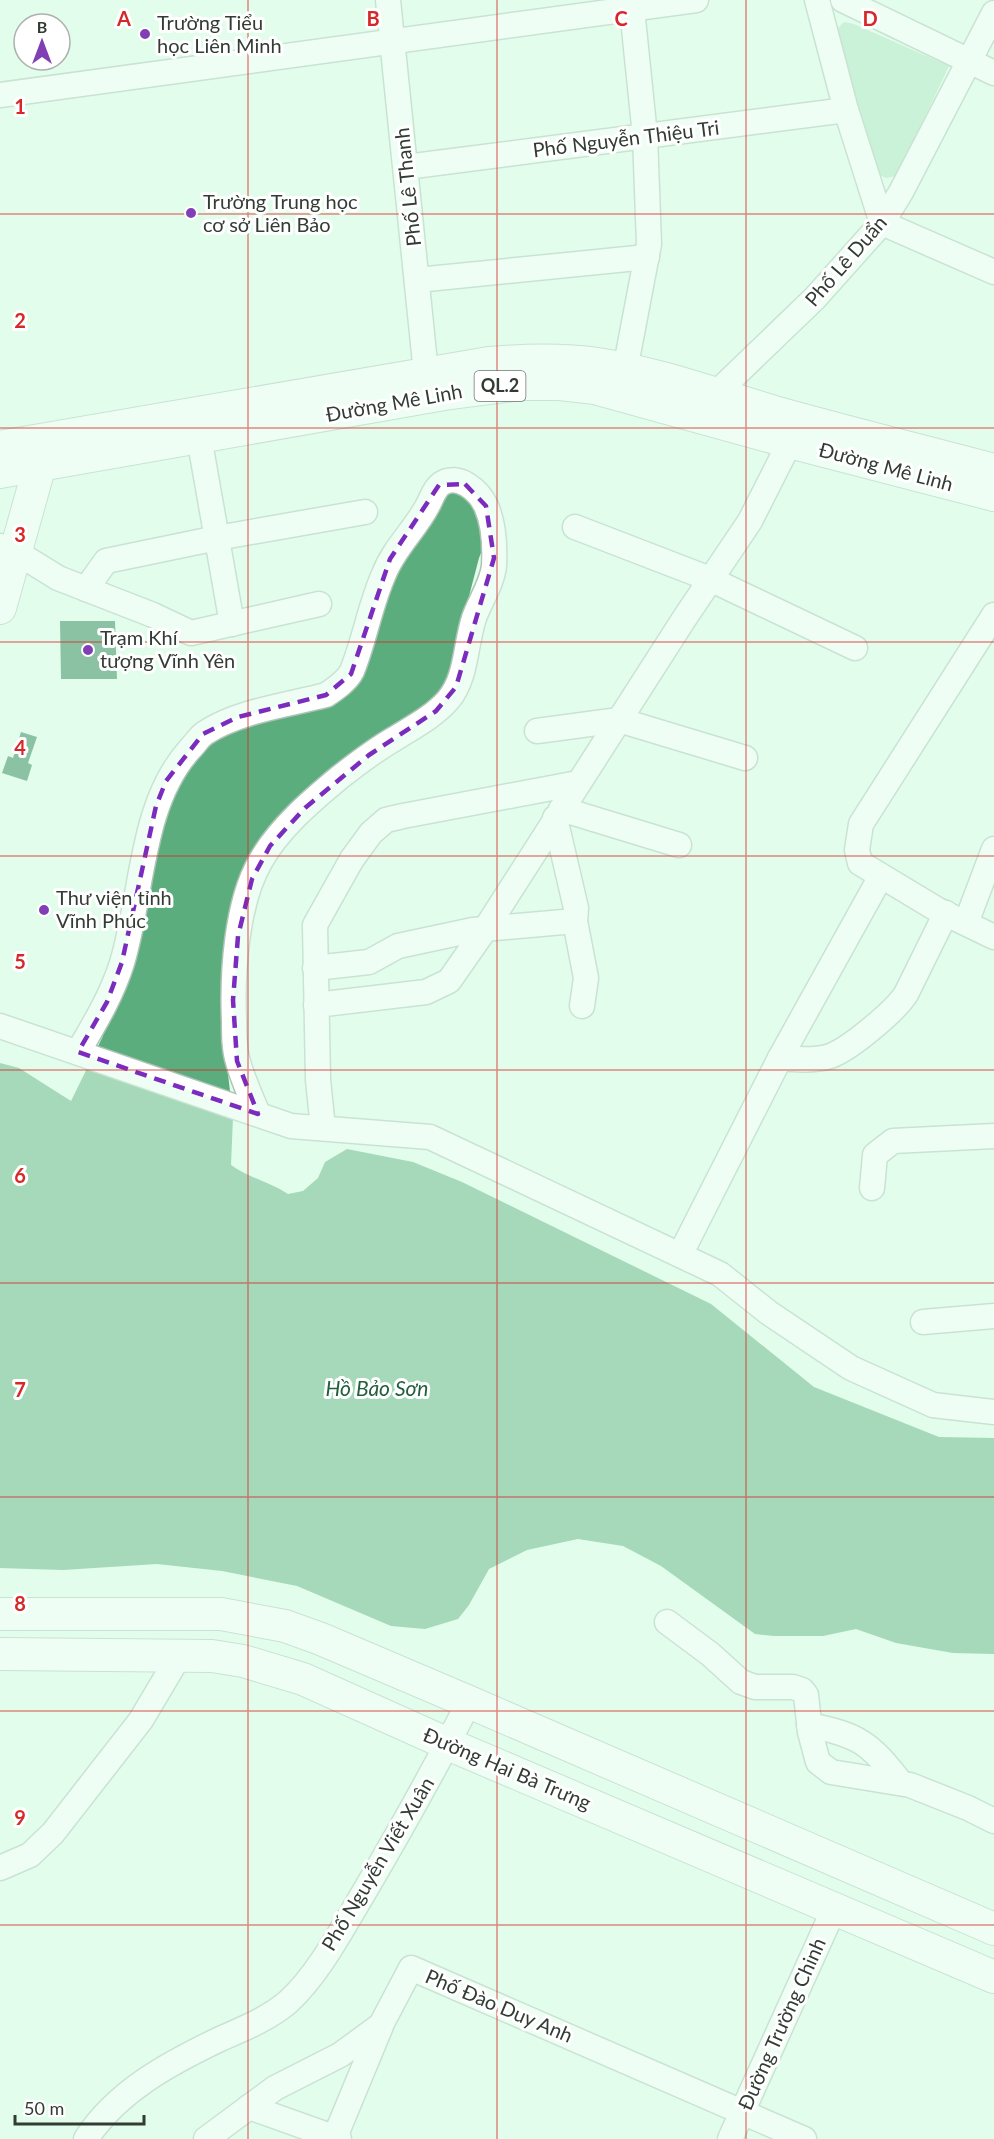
<svg xmlns="http://www.w3.org/2000/svg" width="994" height="2139" viewBox="0 0 994 2139" font-family="Lato,sans-serif">
	<rect width="100%" height="100%" fill="#e2fdeb"/>
	<polygon fill="#ace4c0" points="844,22 854,24 949,66 897,176 886,178 873,172 837,29"/>
	<path fill="#5bad7d" d="M449,488l20,7 18,43 -8,20 -35,134 -187,158 -34,181 10,86 -2,48c18,13 39,17 57,29l15,-3 15,-13 7,-16 22,-13 66,13 49,20 249,122 103,83 125,50 55,1v216l-41,-1 -57,-10 -40,-14 -33,7h-49l-19,-2 -94,-68 -38,-20 -45,-7 -51,11 -38,19 -20,36 -11,14 -33,10 -34,-3 -94,-40 -75,-15 -65,-7 -94,6 -63,-2v-505l19,5 52,33 31,-63 24,-66 40,-175 36,-45 25,-20 96,-29 61,-113z"/>
	<g fill="#247b4e">
		<polygon points="60,621 115,621 117,679 61,679"/>
		<polygon points="21,732 37,737 28,763 32,765 27,781 2,773 8,756 13,758"/>
	</g>
	<g fill="none" stroke-linecap="round" stroke-linejoin="round">
		<g stroke="#abc4b3" stroke-width="27">
			<g id="minor">
				<polyline points="388,0 426,373"/>
				<polyline points="817,0 846,110 882,223 994,272"/>
				<polyline points="843,0 994,73"/>
				<polyline points="0,95 696,0"/>
				<polyline points="406,167 846,110"/>
				<polyline points="417,280 647,257"/>
				<polyline points="625,370 649,244 645,136 632,9"/>
				<polyline points="705,404 815,298 882,223 901,192 994,13"/>
				<polyline points="199,437 232,624"/>
				<polyline points="575,527 710,579 855,648"/>
				<polyline points="0,546 16,552 58,578 153,615 191,633 319,604"/>
				<polyline points="86,589 106,561 217,538 365,512"/>
				<polyline points="994,615 861,824 857,850 860,863 938,910 994,937"/>
				<polyline points="537,731 619,720 745,758"/>
				<polyline points="561,809 679,845"/>
				<polyline points="555,818 576,908 575,921 586,978 582,1006"/>
				<polyline points="966,923 994,849"/>
				<polyline points="315,968 369,962 398,946 473,930 575,921"/>
				<polyline points="316,1005 426,992 449,981 486,928 684,619 750,521 790,442"/>
				<polyline points="0,1026 291,1126 430,1137 720,1274 769,1313 851,1368 933,1405 994,1412"/>
				<path d="M78,1052c17,-29 34,-57 44,-89 21,-69 18,-159 68,-214 5,-5 9,-12 15,-16 33,-22 83,-28 121,-38 9,-6 21,-14 26,-24 13,-32 18,-66 32,-97 10,-26 31,-44 44,-69 4,-7 6,-16 13,-21 17,-12 38,7 45,22 8,18 9,41 8,60 -2,18 -14,35 -20,52 -9,27 -7,60 -26,82 -15,17 -35,27 -54,39 -19,11 -36,24 -54,38 -29,24 -62,52 -80,85 -24,42 -28,112 -26,159 0,14 0,28 4,41 5,18 13,35 20,52"/>
				<path d="M780,1058c15,1 32,3 47,-1 20,-5 68,-46 79,-63l40,-81"/>
				<polyline points="323,1128 318,1080 315,925 352,859 371,833 386,820 403,816 578,783"/>
				<polyline points="872,1188 875,1155 893,1141 994,1136"/>
				<polyline points="680,1255 780,1058 881,876"/>
				<polyline points="923,1322 994,1316"/>
				<polyline points="667,1622 710,1654 741,1682 755,1687 793,1687 802,1690 806,1695 810,1732 818,1762 831,1772 910,1785 968,1808 994,1821"/>
				<path d="M809,1725c50,10 61,18 92,58"/>
				<polyline points="0,1868 30,1855 53,1833 141,1720 179,1656"/>
				<polyline points="249,2107 339,2139"/>
				<polyline points="335,2137 381,2026"/>
				<path d="M86,2139c31,-48 84,-76 134,-100 23,-10 48,-20 68,-37 30,-27 54,-73 75,-108 37,-63 73,-127 106,-192"/>
				<polyline points="206,2139 275,2088 340,2055 381,2025 411,1968 804,2139"/>
				<polyline points="730,2139 834,1909"/>
			</g>
		</g>
		<g stroke="#abc4b3" stroke-width="34">
			<g id="major">
				<path d="M0,447l489,-84c37,-3 73,-4 109,1 60,9 122,32 180,49 72,20 144,38 216,57"/>
				<polyline points="0,472 444,394 521,384 560,384 595,388 790,442 994,495"/>
				<polyline points="0,608 45,447"/>
				<polyline points="0,1614 221,1614 285,1626 321,1639 469,1702 994,1929"/>
				<polyline points="0,1654 212,1656 243,1661 303,1679 448,1744 994,1977"/>
			</g>
		</g>
		<use href="#minor" stroke="#fff" stroke-width="24"/>
		<use href="#major" stroke="#fff" stroke-width="32"/>
	</g>
	<path d="M0 0H994V2139H0ZM465,484l21,22 8,52 -38,129 -20,24 -67,44 -64,53 -35,38 -18,33 -14,57 -5,64 4,61 21,53 -180,-62 29,-50 15,-40 34,-156 10,-25 37,-47 35,-17 88,-22 25,-21 39,-115 49,-74z" fill="#e2fdeb" fill-opacity=".55" fill-rule="evenodd"/>
	<path fill="none" stroke="#7b2cbf" stroke-width="4.5" stroke-dasharray="12 8" stroke-linejoin="round" d="M465,484l21,22 8,52 -38,129 -20,24 -67,44 -64,53 -35,38 -18,33 -14,57 -5,64 4,61 21,53 -180,-62 29,-50 15,-40 34,-156 10,-25 37,-47 35,-17 88,-22 25,-21 39,-115 49,-74z"/>
	<path fill="none" stroke="#d62828" stroke-width="1.5" stroke-opacity="0.55" d="M248,0v2139M497,0v2139M746,0v2139M0,214h994M0,428h994M0,642h994M0,856h994M0,1070h994M0,1283h994M0,1497h994M0,1711h994M0,1925h994"/>
	<g fill="#803fb4" stroke="#fff" stroke-width="2">
		<circle cx="145" cy="34" r="6"/>
		<circle cx="191" cy="213" r="6"/>
		<circle cx="88" cy="650" r="6"/>
		<circle cx="44" cy="910" r="6"/>
	</g>
	<g text-anchor="middle" stroke-width="6" stroke-linejoin="round" paint-order="stroke">
		<rect fill="#fff" stroke="#707672" stroke-width="1.5" x="474.5" y="371" width="51" height="30" rx="4.5"/>
		<g font-size="18" font-weight="bold" fill="#323c35">
			<text x="500" y="392">QL.2</text>
		</g>
		<g font-size="20" fill="#323c35" stroke="#fff" text-anchor="start">
			<text x="157" y="30">Trường Tiểu<tspan x="157" dy="23">học Liên Minh</tspan></text>
			<text x="203" y="209">Trường Trung học<tspan x="203" dy="23">cơ sở Liên Bảo</tspan></text>
			<text x="100" y="645">Trạm Khí<tspan x="100" dy="23">tượng Vĩnh Yên</tspan></text>
			<text x="56" y="905">Thư viện tỉnh<tspan x="56" dy="23">Vĩnh Phúc</tspan></text>
		</g>
		<g font-size="20" fill="#323c35" stroke="#fff">
			<text transform="translate(626 139) rotate(-7)" y="7">Phố Nguyễn Thiệu Tri</text>
			<text transform="translate(408 187) rotate(-96)" y="7">Phố Lê Thanh</text>
			<text transform="translate(846 261) rotate(-49)" y="7">Phố Lê Duẩn</text>
			<text transform="translate(394 403) rotate(-10)" y="7">Đường Mê Linh</text>
			<text transform="translate(886 467) rotate(15)" y="7">Đường Mê Linh</text>
			<text transform="translate(507 1769) rotate(23)" y="7">Đường Hai Bà Trưng</text>
			<text transform="translate(378 1864) rotate(-59)" y="7">Phố Nguyễn Viết Xuân</text>
			<text transform="translate(499 2006) rotate(23)" y="7">Phố Đào Duy Anh</text>
			<text transform="translate(782 2024) rotate(-66)" y="7">Đường Trường Chinh</text>
		</g>
		<g font-size="21" font-style="italic" fill="#235f3e" stroke="#fff">
			<text x="377" y="1396">Hồ Bảo Sơn</text>
		</g>
	</g>
	<g font-size="20" text-anchor="middle" font-weight="bold" fill="#d62828" stroke="#fff" stroke-width="6" stroke-linejoin="round" paint-order="stroke">
		<text x="124" y="26">A</text>
		<text x="373" y="26">B</text>
		<text x="621" y="26">C</text>
		<text x="870" y="26">D</text>
		<text x="20" y="114">1</text>
		<text x="20" y="328">2</text>
		<text x="20" y="542">3</text>
		<text x="20" y="755">4</text>
		<text x="20" y="969">5</text>
		<text x="20" y="1183">6</text>
		<text x="20" y="1397">7</text>
		<text x="20" y="1611">8</text>
		<text x="20" y="1825">9</text>
	</g>
	<g transform="translate(42 42)"><circle r="28" fill="#ffffff" stroke="#adb1ae" stroke-width="1.5"/>
	<path d="M0-4.5L10 22L0 15L-10 22Z" fill="#803fb4"/>
	<text y="-9" font-size="16" font-weight="bold" text-anchor="middle" fill="#323c35">B</text>
	</g>
	<path d="M15 2115v9h129v-9" fill="none" stroke="#323c35" stroke-width="3"/>
	<text x="24" y="2115" font-size="18" fill="#323c35" stroke="#ffffff" stroke-width="4.5" paint-order="stroke">50 m</text>
</svg>
